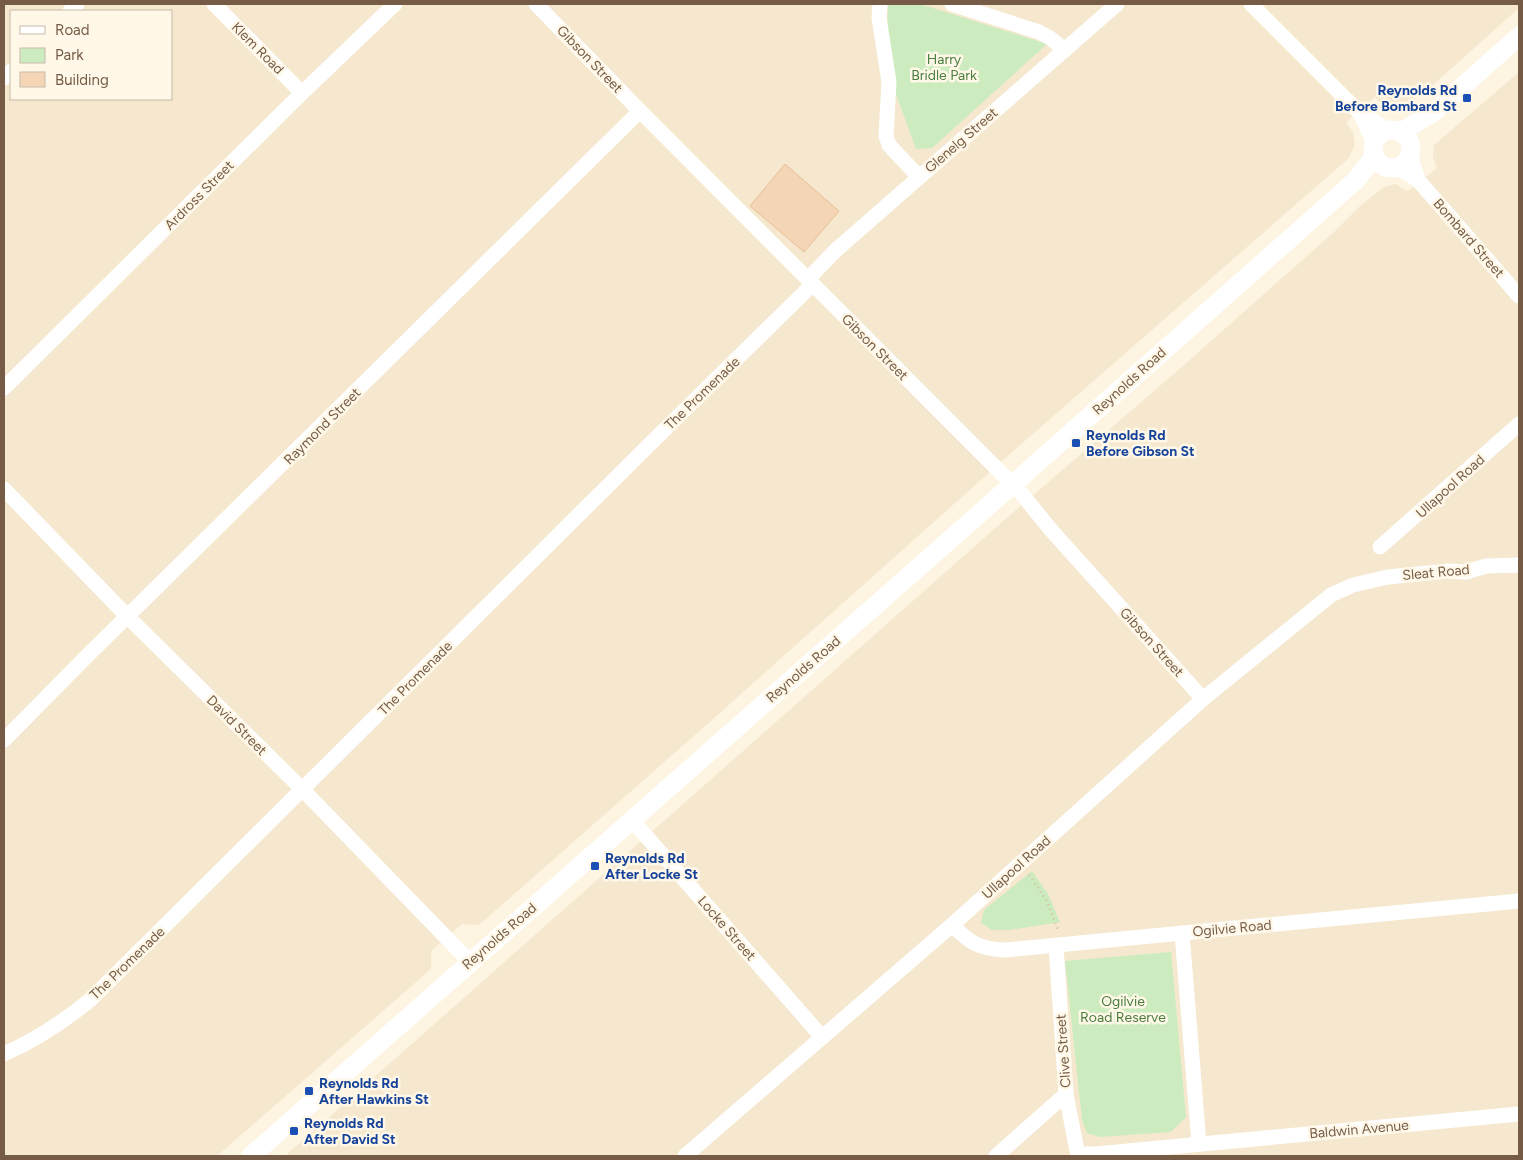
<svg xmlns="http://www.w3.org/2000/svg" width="1523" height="1160" viewBox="0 0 1523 1160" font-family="Figtree,sans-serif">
	<rect width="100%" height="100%" fill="#fdf5e1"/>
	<g fill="#f5e8cf" fill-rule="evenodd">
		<path d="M4,4h1515v4l-84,75 -38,29 -10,-2 -12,-13 -29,25 7,10 2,13 -6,13 -330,288 -307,274 -233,205 -17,-1 -31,27v18l-214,187h-213zM11,11h160v88h-160z"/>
		<polygon points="1519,72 1519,1156 285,1156 1001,523 1184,365 1334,232 1360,206 1384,187 1395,184 1408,191 1437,168 1433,158 1434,145"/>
	</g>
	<g fill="#ccecbf">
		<polygon points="888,4 920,4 1047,44 932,148 916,149 894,89 887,40"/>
		<polygon points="1032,871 1048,894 1060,922 1009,930 992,930 981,923 984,910"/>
		<polygon points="1171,952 1186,1117 1171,1132 1100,1137 1087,1133 1082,1120 1065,961"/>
	</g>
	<polygon fill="#f4d6b7" stroke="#e8be96" points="785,164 839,211 804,252 750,206"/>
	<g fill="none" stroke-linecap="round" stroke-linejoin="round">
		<polyline stroke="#d9b99a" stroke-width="2.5" stroke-dasharray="1 4" stroke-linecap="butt" points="1029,875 1047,901 1058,930"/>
		<g stroke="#fff" stroke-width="15">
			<polyline points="214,4 302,93"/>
			<polyline points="536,4 640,111 1021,493 1051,530 1203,699"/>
			<polyline points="880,4 879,18 889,82 886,136 889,145 919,177"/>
			<polyline points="952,4 1039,32 1050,38 1065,50"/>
			<polyline points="1251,4 1360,113 1388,130"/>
			<polyline points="70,11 77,4"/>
			<polyline points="4,78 11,71"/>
			<polyline points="1360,113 1374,143"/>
			<polyline points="1410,154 1418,180"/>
			<polyline points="1397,167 1418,180 1519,296"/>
			<polyline points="808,279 835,251 1117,4"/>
			<polyline points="4,388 302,93 395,4"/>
			<polyline points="4,489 128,617 303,790 470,962"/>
			<polyline points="1380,547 1519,424"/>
			<polyline points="4,740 87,656 640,111"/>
			<polyline points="632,820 822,1037"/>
			<path d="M952,925c18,18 27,24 53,25l514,-49"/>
			<polyline points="1182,933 1199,1144"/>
			<polyline points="1056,946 1066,1094 1078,1156"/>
			<path d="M4,1054c32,-14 59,-32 86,-54l560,-556 162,-159"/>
			<polyline points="1078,1154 1096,1154 1519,1114"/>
			<polyline points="685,1156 952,925 1203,699 1331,595 1353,585 1388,577 1448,571 1466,572 1486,566 1519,565"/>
			<polyline points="996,1156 1066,1094"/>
		</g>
		<g stroke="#fff" stroke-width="19">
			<circle cx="1392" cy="149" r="19"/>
			<polyline points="1401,132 1434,112 1519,36"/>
			<polyline points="251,1156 1012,485 1355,181 1375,156"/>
		</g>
	</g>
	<g fill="#1a4fb4" stroke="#fff8e8" stroke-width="2">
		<rect x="1462" y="93" width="10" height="10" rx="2.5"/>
		<rect x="1071" y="438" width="10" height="10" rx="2.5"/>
		<rect x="590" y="861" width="10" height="10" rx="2.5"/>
		<rect x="304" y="1086" width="10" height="10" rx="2.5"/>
		<rect x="289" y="1126" width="10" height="10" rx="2.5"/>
	</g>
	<g text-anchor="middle" stroke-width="5" stroke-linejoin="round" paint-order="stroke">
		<g font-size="14" fill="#765c46" stroke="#fff8e8">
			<text transform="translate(258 48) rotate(45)" y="5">Klem Road</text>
			<text transform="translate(590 59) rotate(46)" y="5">Gibson Street</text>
			<text transform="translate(961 140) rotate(-41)" y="5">Glenelg Street</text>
			<text transform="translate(199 195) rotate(-45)" y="5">Ardross Street</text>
			<text transform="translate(1469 238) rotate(49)" y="5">Bombard Street</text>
			<text transform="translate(875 347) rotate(45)" y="5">Gibson Street</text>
			<text transform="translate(1129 381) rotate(-42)" y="5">Reynolds Road</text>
			<text transform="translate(702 393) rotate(-44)" y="5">The Promenade</text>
			<text transform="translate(322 426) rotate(-45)" y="5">Raymond Street</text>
			<text transform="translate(1450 486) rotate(-42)" y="5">Ullapool Road</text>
			<text transform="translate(1436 572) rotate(-5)" y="5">Sleat Road</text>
			<text transform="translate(1152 642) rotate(48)" y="5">Gibson Street</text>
			<text transform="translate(803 669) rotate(-41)" y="5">Reynolds Road</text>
			<text transform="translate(415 678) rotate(-45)" y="5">The Promenade</text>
			<text transform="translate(237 725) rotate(45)" y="5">David Street</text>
			<text transform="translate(1016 867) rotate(-42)" y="5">Ullapool Road</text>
			<text transform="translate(727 928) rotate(49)" y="5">Locke Street</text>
			<text transform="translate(1232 928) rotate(-5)" y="5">Ogilvie Road</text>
			<text transform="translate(499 936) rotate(-41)" y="5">Reynolds Road</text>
			<text transform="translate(127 963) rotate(-44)" y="5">The Promenade</text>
			<text transform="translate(1063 1051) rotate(-94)" y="5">Clive Street</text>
			<text transform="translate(1359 1129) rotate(-5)" y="5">Baldwin Avenue</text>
		</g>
		<g font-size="14" fill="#4a7d3e" stroke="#fff8e8">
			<text x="944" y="64">Harry<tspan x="944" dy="16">Bridle Park</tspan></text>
			<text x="1123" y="1006">Ogilvie<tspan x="1123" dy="16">Road Reserve</tspan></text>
		</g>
		<g font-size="14" font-weight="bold" fill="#164399" stroke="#fff8e8" text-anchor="start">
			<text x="1457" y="95" text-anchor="end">Reynolds Rd<tspan x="1457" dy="16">Before Bombard St</tspan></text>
			<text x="1086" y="440">Reynolds Rd<tspan x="1086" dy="16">Before Gibson St</tspan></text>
			<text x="605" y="863">Reynolds Rd<tspan x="605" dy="16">After Locke St</tspan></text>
			<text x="319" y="1088">Reynolds Rd<tspan x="319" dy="16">After Hawkins St</tspan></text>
			<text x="304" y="1128">Reynolds Rd<tspan x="304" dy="16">After David St</tspan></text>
		</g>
	</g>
	<rect width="1523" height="1160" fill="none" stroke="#765c46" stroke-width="10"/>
	<rect x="10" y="10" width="162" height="90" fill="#fff8e8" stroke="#c8baa7"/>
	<rect x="20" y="26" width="25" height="8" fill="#ffffff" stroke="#c8baa7"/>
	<text x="55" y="35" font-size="15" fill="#765c46">Road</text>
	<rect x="20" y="48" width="25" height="15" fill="#ccecbf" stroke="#c8baa7"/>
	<text x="55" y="60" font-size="15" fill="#765c46">Park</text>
	<rect x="20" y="72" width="25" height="15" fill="#f4d6b7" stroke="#c8baa7"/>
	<text x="55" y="85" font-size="15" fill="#765c46">Building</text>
</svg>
